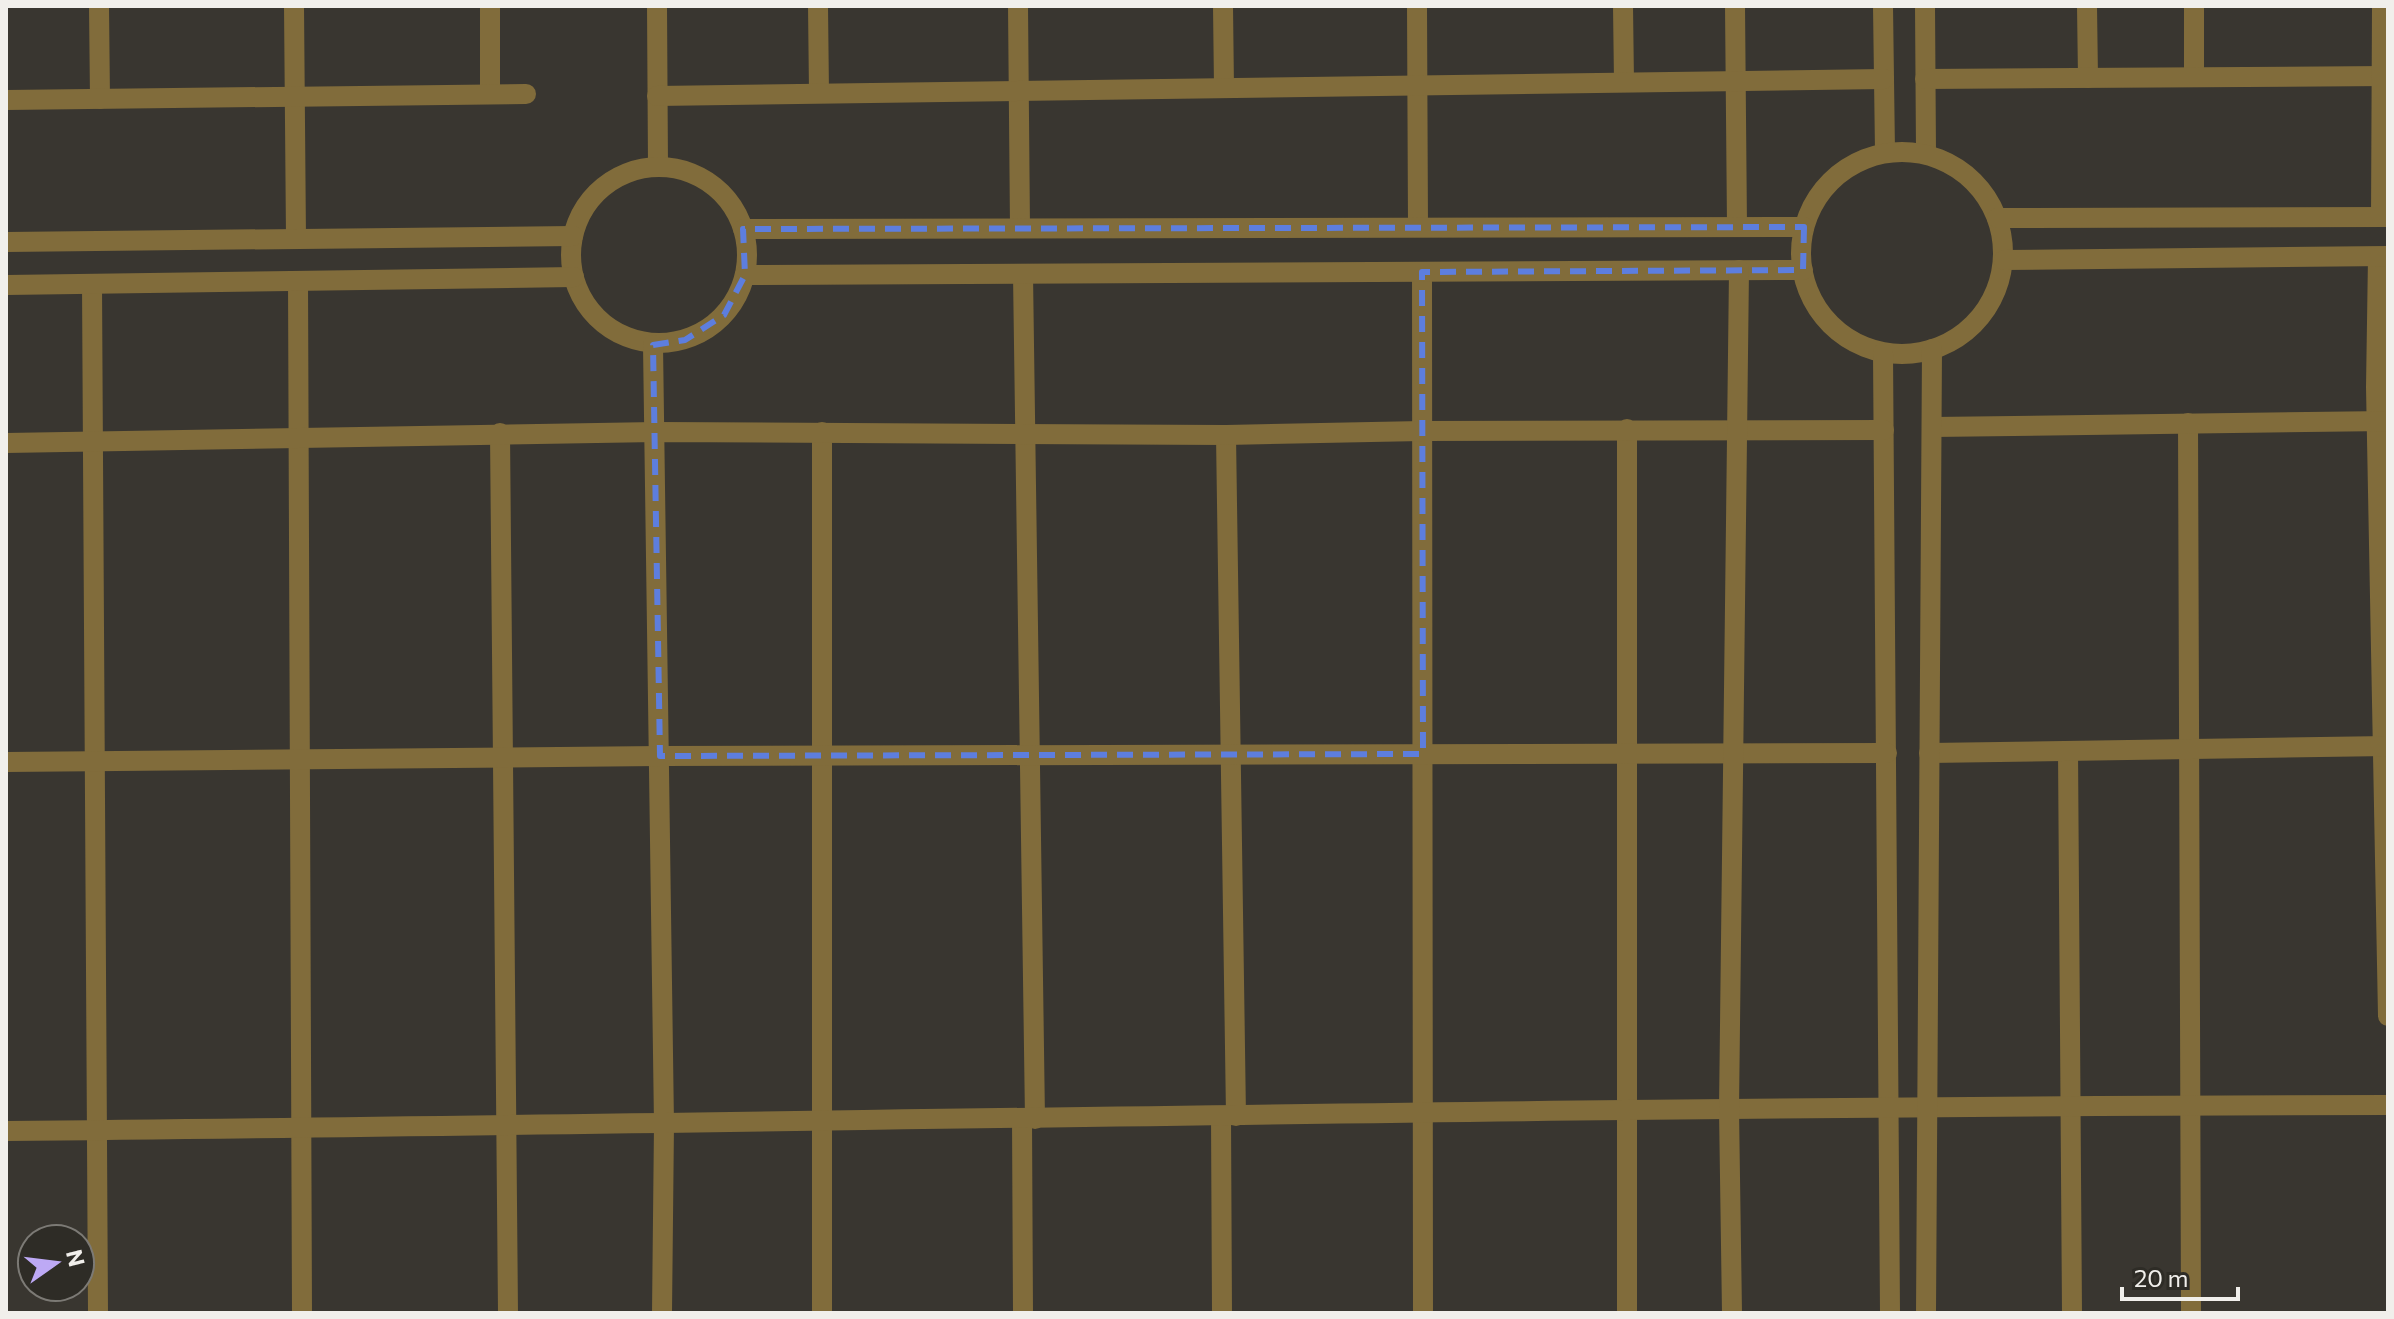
<svg xmlns="http://www.w3.org/2000/svg" width="2394" height="1319" viewBox="0 0 2394 1319" font-family="Commissioner,sans-serif">
	<rect width="100%" height="100%" fill="#393630"/>
	<g fill="none" stroke-linecap="round" stroke-linejoin="round">
		<g stroke="#816c3b" stroke-width="20">
			<polyline points="99,6 100,99"/>
			<polyline points="294,6 296,239"/>
			<polyline points="490,6 490,94"/>
			<polyline points="657,6 658,167"/>
			<polyline points="818,6 819,93"/>
			<polyline points="1018,6 1020,228"/>
			<polyline points="1223,6 1224,88"/>
			<polyline points="1417,6 1418,227"/>
			<polyline points="1623,6 1624,82"/>
			<polyline points="1735,6 1737,227"/>
			<polyline points="1883,6 1885,152"/>
			<polyline points="1925,6 1926,153"/>
			<polyline points="2087,6 2088,78"/>
			<polyline points="2194,6 2194,77"/>
			<polyline points="1925,79 2388,76"/>
			<polyline points="657,96 1884,79"/>
			<polyline points="6,100 526,94"/>
			<circle cx="1902" cy="253" r="101"/>
			<circle cx="659" cy="255" r="88"/>
			<polyline points="2381,217 2382,6"/>
			<polyline points="1997,218 2388,217"/>
			<polyline points="743,229 1804,227"/>
			<polyline points="6,242 573,236"/>
			<polyline points="2378,257 2376,387 2388,1016"/>
			<polyline points="2004,260 2388,256"/>
			<polyline points="1422,272 1423,1313"/>
			<polyline points="1023,274 1035,1119"/>
			<polyline points="745,275 1803,270"/>
			<polyline points="298,281 302,1313"/>
			<polyline points="92,284 98,1313"/>
			<polyline points="6,285 574,277"/>
			<polyline points="653,345 664,1124 662,1313"/>
			<polyline points="1883,353 1890,1313"/>
			<polyline points="2188,423 2191,1313"/>
			<polyline points="1933,427 2388,421"/>
			<polyline points="1627,429 1627,1313"/>
			<polyline points="822,432 822,1313"/>
			<polyline points="500,433 508,1313"/>
			<polyline points="1226,435 1236,1116"/>
			<polyline points="6,443 656,432 1226,435 1422,431 1884,430"/>
			<polyline points="2068,751 2072,1313"/>
			<polyline points="1929,753 2388,746"/>
			<polyline points="6,762 660,756 1887,753"/>
			<polyline points="1221,1116 1222,1313"/>
			<polyline points="1022,1119 1023,1313"/>
			<path d="M6,1131c794,-8 1588,-25 2382,-26"/>
			<polyline points="1732,1313 1729,1109 1739,270"/>
			<polyline points="1926,1313 1932,349"/>
		</g>
	</g>
	<path fill="none" stroke="#5d7ede" stroke-width="6" stroke-dasharray="16 10" stroke-linejoin="round" d="M1804,227l-1,43 -381,2 1,482 -763,2 -7,-411 32,-5 39,-25 21,-40 -2,-46z"/>
	<rect width="2394" height="1319" fill="none" stroke="#f1efeb" stroke-width="16"/>
	<g transform="translate(56 1263) rotate(76)"><circle r="38" fill="#2e2c26" stroke="#7c7a75" stroke-width="2"/>
	<path d="M0-6L14 30L0 20L-14 30Z" fill="#bda9f5"/>
	<text y="-12" font-size="22" font-weight="bold" text-anchor="middle" fill="#f1efeb">N</text>
	</g>
	<path d="M2122 1287v12h116v-12" fill="none" stroke="#f1efeb" stroke-width="4"/>
	<text x="2134" y="1287" font-size="24" fill="#f1efeb" stroke="#2e2c26" stroke-width="6" paint-order="stroke">20 m</text>
</svg>
